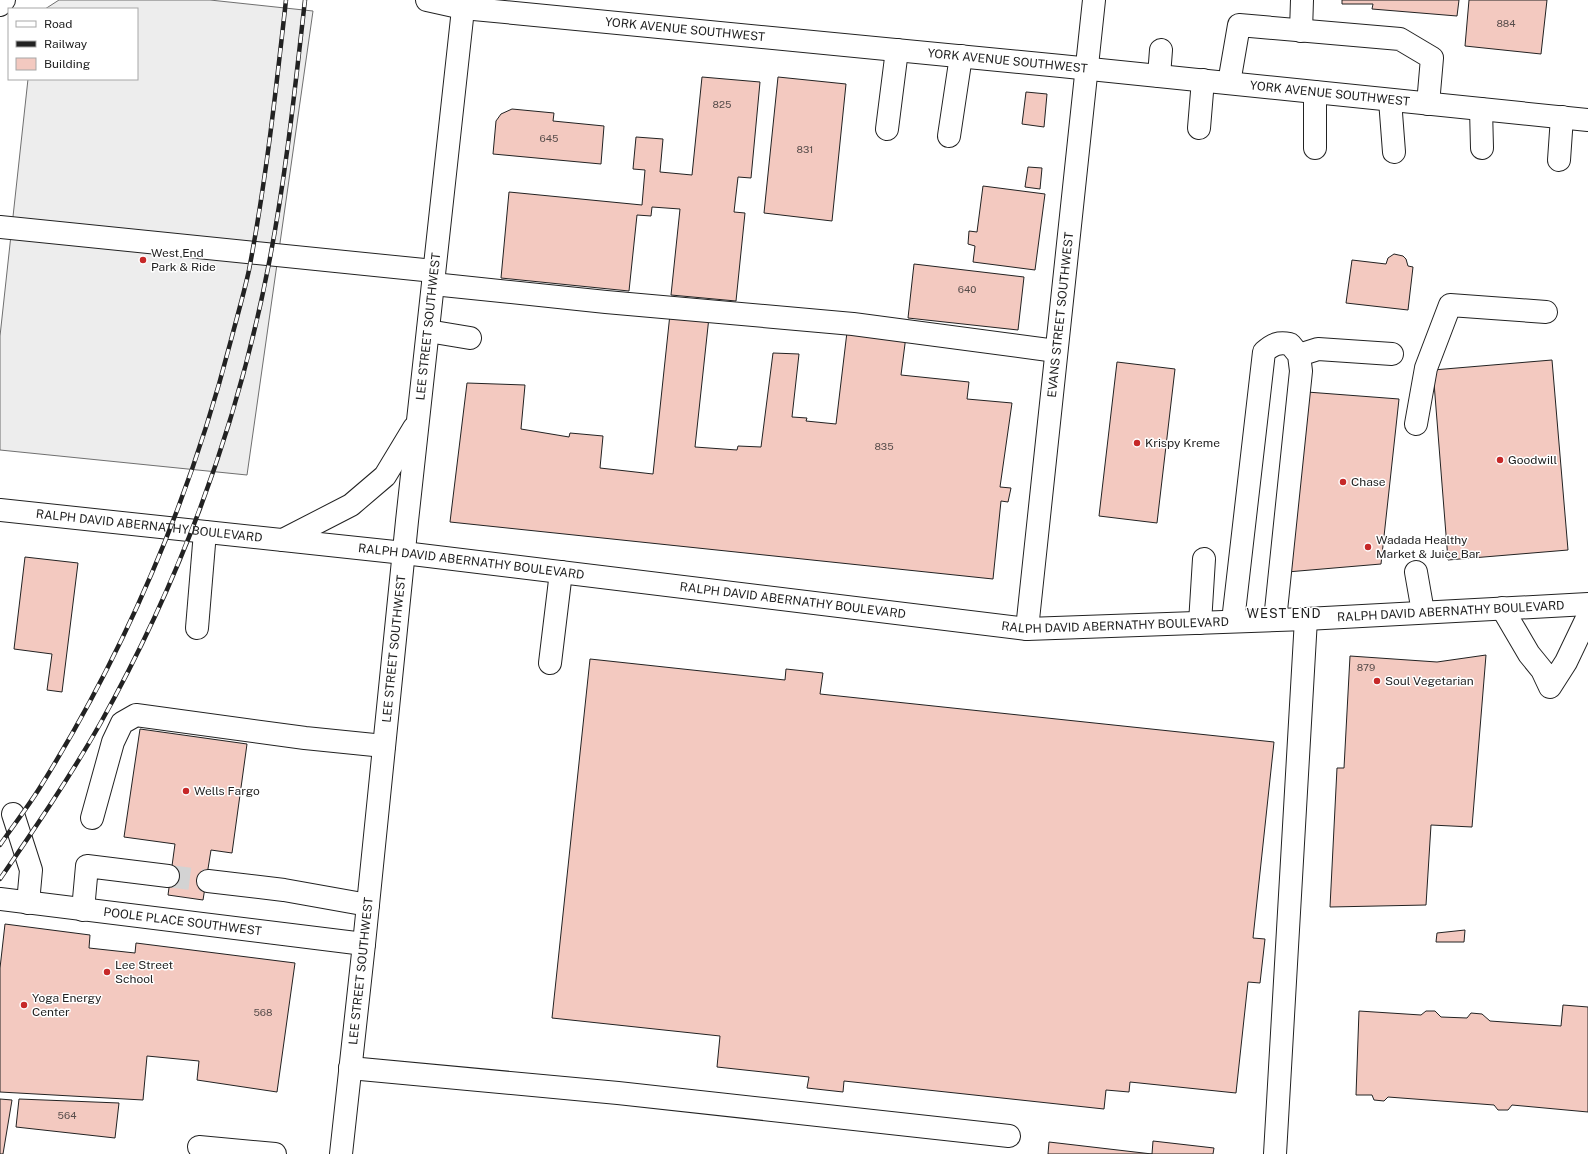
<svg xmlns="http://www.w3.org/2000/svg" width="1588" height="1154" viewBox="0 0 1588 1154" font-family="'Public Sans',sans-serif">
	<rect width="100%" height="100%" fill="#fff"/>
	<polygon fill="#ededed" stroke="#6f6f6f" points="59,0 210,0 313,11 247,475 0,450 0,336 28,79 137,79 137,9 45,9"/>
	<g fill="#f3c9c0" stroke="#222">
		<polygon points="1342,0 1459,0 1457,16 1372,9 1373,4 1342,4"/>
		<polygon points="1469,0 1547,0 1541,54 1465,46"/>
		<polygon points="702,77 760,82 751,178 738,177 734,212 745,213 736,301 671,295 680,209 652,207 651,216 637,215 629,291 501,278 509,192 642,205 645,170 633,169 636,137 663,139 660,172 692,175"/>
		<polygon points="778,77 846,84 832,221 764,213"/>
		<polygon points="1026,92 1047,94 1044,127 1022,124"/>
		<polygon points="512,109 554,113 553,121 604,126 601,164 493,154 496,121 501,114"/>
		<polygon points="1028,167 1042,168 1040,189 1025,187"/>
		<polygon points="983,186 1045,194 1035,270 973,262 975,246 968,244 969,231 977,232"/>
		<polygon points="1394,254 1403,256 1406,259 1408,266 1413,267 1408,310 1346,303 1352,260 1386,264 1388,258"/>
		<polygon points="914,264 1024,277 1018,330 908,318"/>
		<polygon points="670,314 709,317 695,447 737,450 738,446 761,447 773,353 799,354 792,417 807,418 806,421 836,424 847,332 906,336 901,375 969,382 967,399 1012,403 1000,487 1011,488 1008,502 1001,501 993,579 450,522 467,383 525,385 521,429 569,437 570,433 603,436 600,468 653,474"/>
		<polygon points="1552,360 1568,550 1448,560 1433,370"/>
		<polygon points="1117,362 1175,369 1157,523 1099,516"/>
		<polygon points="1307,392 1399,399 1381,564 1287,572"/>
		<polygon points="25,557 78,563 62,692 47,690 52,654 14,649"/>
		<polygon points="1486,655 1472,827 1431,825 1426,905 1330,907 1337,768 1344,768 1350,656 1437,662"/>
		<polygon points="590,659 785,680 786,669 823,673 820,694 1274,742 1253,938 1265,939 1260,983 1248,982 1236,1093 1130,1082 1129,1092 1106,1090 1104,1109 844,1081 843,1092 807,1088 809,1077 717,1067 720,1036 552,1018"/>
		<polygon points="140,729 247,744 232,853 211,850 203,900 168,895 175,844 124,837"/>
		<polygon points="5,924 90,935 89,948 135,953 136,943 295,963 277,1092 197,1080 199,1061 147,1056 143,1100 0,1092 0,968"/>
		<polygon points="1465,930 1464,942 1436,942 1437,933"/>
		<polygon points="1563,1005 1588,1007 1588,1112 1512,1105 1508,1110 1498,1110 1494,1105 1388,1097 1384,1101 1374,1100 1372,1095 1356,1095 1359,1011 1421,1015 1426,1011 1435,1011 1441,1017 1467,1018 1471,1013 1482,1014 1490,1021 1561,1026"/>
		<polygon points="0,1099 12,1100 3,1154 0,1154"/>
		<polygon points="19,1099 119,1103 115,1138 16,1127"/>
		<polygon points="1153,1141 1214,1148 1213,1154 1048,1154 1049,1142 1152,1154"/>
	</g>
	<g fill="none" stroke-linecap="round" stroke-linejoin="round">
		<polyline stroke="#d3d3d3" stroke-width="22" stroke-dasharray="22 11" stroke-linecap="butt" points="168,876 208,881"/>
		<g stroke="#222" stroke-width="24">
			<g id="minor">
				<path id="s1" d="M427,0l36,8 598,58 527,54"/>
				<polyline points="0,5 4,0"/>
				<polyline points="1301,31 1302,0"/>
				<polyline points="1159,76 1161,50"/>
				<polyline points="1229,83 1239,25 1400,39 1432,58 1428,104"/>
				<polyline points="1315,92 1315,148"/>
				<polyline points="1390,100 1394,152"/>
				<polyline points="1481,109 1482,148"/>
				<polyline points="1199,128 1203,80"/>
				<polyline points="887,129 897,50"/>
				<polyline points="949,136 961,56"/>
				<polyline points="1559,160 1562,117"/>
				<polyline points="0,227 434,271"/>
				<polyline points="433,284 606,302 853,324 1056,351"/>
				<polyline points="428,331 470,338"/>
				<polyline points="1299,355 1318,349 1392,354"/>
				<polyline points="1416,424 1426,368 1450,305 1546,312"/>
				<polyline points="283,540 351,505 385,476 414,428"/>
				<polyline points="1416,572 1423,612"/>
				<polyline points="1502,608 1529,654 1542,670 1550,687 1566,662 1588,616"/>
				<path d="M1233,621l31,-269c9,-8 14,-10 26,-8l9,11 2,16 -26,249"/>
				<polyline points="1200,623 1204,559"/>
				<polyline points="197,628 205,532"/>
				<path id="s2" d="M1027,629l67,-629"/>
				<polyline points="550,663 561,572"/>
				<polyline points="13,814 31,870 28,903"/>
				<polyline points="92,818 113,742 122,723 136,715 305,738 384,746"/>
				<polyline points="208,881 284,890 368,905"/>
				<path id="s3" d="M0,899l364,45"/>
				<polyline points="83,910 87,866 168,876"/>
				<polyline points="350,1068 618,1093 1009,1136"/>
				<polyline points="199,1147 275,1154"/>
				<path id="s4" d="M341,1154l23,-210 43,-423 57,-521"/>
				<polyline points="1275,1154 1306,619"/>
			</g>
		</g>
		<g stroke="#222" stroke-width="24">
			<g id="major">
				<path id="s5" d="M0,510l404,43 623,76 279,-10 282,-15"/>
			</g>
		</g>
		<use href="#minor" stroke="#fff" stroke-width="22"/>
		<use href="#major" stroke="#fff" stroke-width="22"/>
		<g stroke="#222" stroke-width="4.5">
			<g id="rail">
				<path d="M0,845c13,-19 27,-37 39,-56 87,-139 151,-290 192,-449 6,-23 13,-47 18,-70 17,-89 27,-180 37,-270"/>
				<path d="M0,879c35,-51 70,-102 100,-155 80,-143 138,-300 169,-461 17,-87 26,-175 36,-263"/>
			</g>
		</g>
		<use href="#rail" stroke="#fff" stroke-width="3" stroke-dasharray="9" stroke-linecap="butt"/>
	</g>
	<g fill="#c62828" stroke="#fff" stroke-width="1.5">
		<circle cx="143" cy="260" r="4"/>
		<circle cx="1137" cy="443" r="4"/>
		<circle cx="1500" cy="460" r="4"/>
		<circle cx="1343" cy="482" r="4"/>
		<circle cx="1368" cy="547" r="4"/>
		<circle cx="1377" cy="681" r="4"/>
		<circle cx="186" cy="791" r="4"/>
		<circle cx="107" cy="972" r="4"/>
		<circle cx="24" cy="1005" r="4"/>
	</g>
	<g text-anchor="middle" stroke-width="3" stroke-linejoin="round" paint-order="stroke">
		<g font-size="10" fill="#564c4a">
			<text x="1506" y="27">884</text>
			<text x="722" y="108">825</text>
			<text x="549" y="142">645</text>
			<text x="805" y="153">831</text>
			<text x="967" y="293">640</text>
			<text x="884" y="450">835</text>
			<text x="1366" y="671">879</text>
			<text x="263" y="1016">568</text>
			<text x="67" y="1119">564</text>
		</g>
		<g font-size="12" fill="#222" stroke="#fff">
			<text dy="4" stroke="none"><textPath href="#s1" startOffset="260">YORK AVENUE SOUTHWEST</textPath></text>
			<text dy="4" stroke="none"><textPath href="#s1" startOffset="584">YORK AVENUE SOUTHWEST</textPath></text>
			<text dy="4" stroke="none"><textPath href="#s1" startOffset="908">YORK AVENUE SOUTHWEST</textPath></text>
			<text dy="4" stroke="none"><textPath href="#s2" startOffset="316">EVANS STREET SOUTHWEST</textPath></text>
			<text dy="4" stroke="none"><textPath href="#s4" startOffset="832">LEE STREET SOUTHWEST</textPath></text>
			<text dy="4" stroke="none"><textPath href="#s5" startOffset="150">RALPH DAVID ABERNATHY BOULEVARD</textPath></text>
			<text dy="4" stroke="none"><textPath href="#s5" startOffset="474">RALPH DAVID ABERNATHY BOULEVARD</textPath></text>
			<text dy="4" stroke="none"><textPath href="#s5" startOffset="798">RALPH DAVID ABERNATHY BOULEVARD</textPath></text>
			<text dy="4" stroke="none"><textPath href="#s5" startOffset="1458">RALPH DAVID ABERNATHY BOULEVARD</textPath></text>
			<text dy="4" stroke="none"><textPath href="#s5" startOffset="1122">RALPH DAVID ABERNATHY BOULEVARD</textPath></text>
			<text dy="4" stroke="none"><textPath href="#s4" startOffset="508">LEE STREET SOUTHWEST</textPath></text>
			<text dy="4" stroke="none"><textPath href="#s3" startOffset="184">POOLE PLACE SOUTHWEST</textPath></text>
			<text dy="4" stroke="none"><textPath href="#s4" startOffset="184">LEE STREET SOUTHWEST</textPath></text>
		</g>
		<g font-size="12" fill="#222" stroke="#fff" text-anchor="start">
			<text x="151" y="257">West End<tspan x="151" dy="14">Park &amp; Ride</tspan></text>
			<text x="1145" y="447">Krispy Kreme</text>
			<text x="1508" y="464">Goodwill</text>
			<text x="1351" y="486">Chase</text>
			<text x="1376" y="544">Wadada Healthy<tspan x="1376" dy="14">Market &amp; Juice Bar</tspan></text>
			<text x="1385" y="685">Soul Vegetarian</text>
			<text x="194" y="795">Wells Fargo</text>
			<text x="115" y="969">Lee Street<tspan x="115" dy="14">School</tspan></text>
			<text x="32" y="1002">Yoga Energy<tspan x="32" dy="14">Center</tspan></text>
		</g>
		<g font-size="13" letter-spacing="1" fill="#222" stroke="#fff">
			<text x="1284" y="618">WEST END</text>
		</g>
	</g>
	<rect x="8" y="8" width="130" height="72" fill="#ffffff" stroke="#a7a7a7"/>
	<rect x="16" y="21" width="20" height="6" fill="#ffffff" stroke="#a7a7a7"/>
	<text x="44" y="28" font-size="12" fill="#222222">Road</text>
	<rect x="16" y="41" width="20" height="6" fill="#222222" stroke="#a7a7a7"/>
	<text x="44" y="48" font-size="12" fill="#222222">Railway</text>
	<rect x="16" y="58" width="20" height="12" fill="#f3c9c0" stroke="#a7a7a7"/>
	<text x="44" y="68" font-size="12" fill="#222222">Building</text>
</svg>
